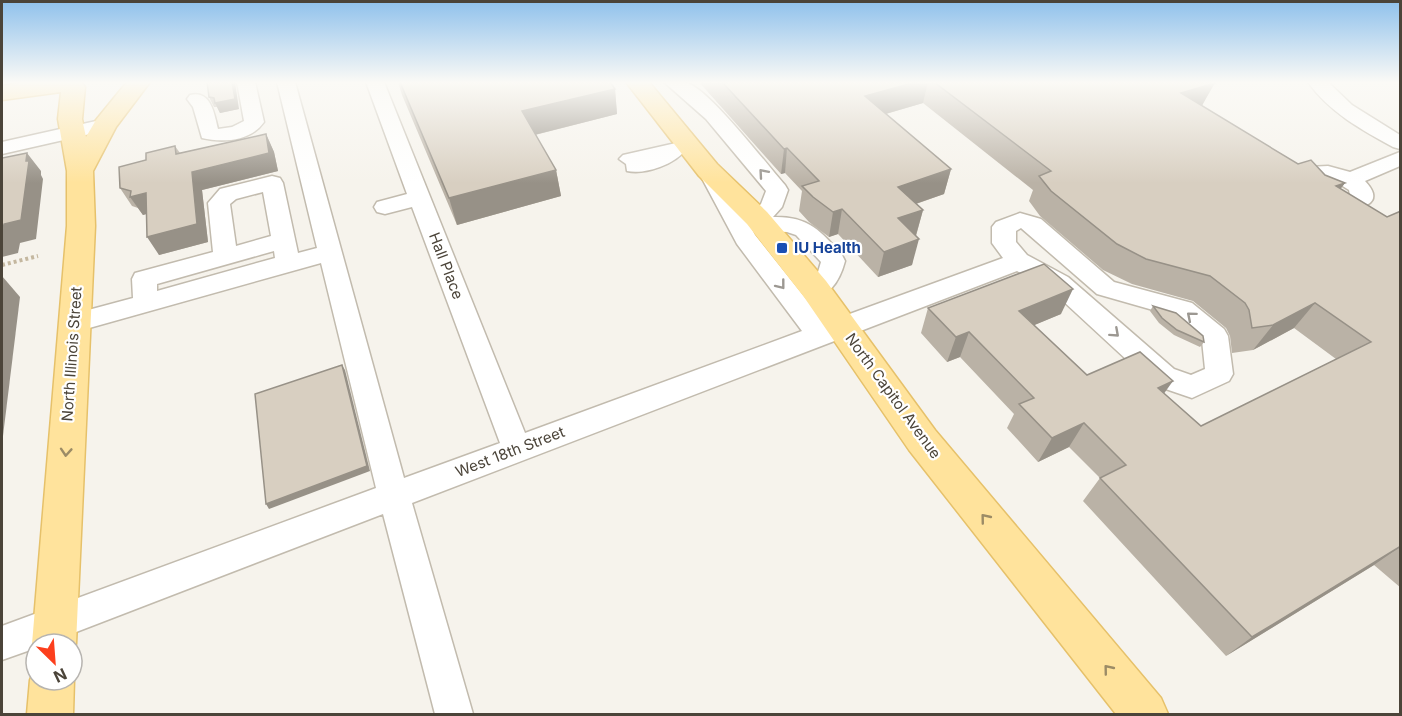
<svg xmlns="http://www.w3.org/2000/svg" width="1402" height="716" viewBox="0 0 1402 716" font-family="Inter,sans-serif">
	<rect width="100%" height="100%" fill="#f6f3ec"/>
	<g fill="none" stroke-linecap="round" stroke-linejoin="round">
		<g stroke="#c2bbae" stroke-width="3">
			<g id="minor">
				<path d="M237,82h18l9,40c-13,19 -41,21 -62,16l-9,-31 -6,-8 3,-4c21,-5 24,18 28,34l14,-2 12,-6z"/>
				<path d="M277,82h18l109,396 96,-35 -88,-236 -27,7 -8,-2 -3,-5 3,-5 30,-8 -41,-112h18l141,351 277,-102 -65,-87 -39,-73 3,-5 8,-1 8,1 38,69 70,88 178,-65 -11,-15v-16l4,-5 24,-9 21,6 73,63 78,21 32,26 4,7 5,38 -4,7 -37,17 -38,-13 -104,-96 -33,-18 -605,232 61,211h-38l-52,-200 -338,130h-9v4l-34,12v-34l374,-138 -55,-225 -246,69 -9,-2 -4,-7 4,-7 67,-18 -1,-19 3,-6 78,-21 -5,-49 12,-14 52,-13 8,2 3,5 15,70 19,-5zM263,192l8,44 -35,10 -6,-42 6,-5zM1021,228l76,66 77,22 28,24 3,29 -14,6 -17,-6 -106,-92 -41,-22 -11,-13v-11zM274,251l1,7 -118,33v-7z"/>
				<path d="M664,82c7,0 17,-1 23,1 21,5 81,83 98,102l3,5 -6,17 -9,10c35,-1 47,13 69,38l3,6c-5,19 -17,41 -39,34l-3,-6 15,-17 3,-10 -25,-27 -9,-3 -34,-2 -7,-12 15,-14 5,-13 -60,-72z"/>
				<path d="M1308,82h20l24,23 48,30v14l-7,-2c-31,-17 -64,-35 -85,-65z"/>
				<polygon points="105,119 112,121 115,125 112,129 2,154 2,142"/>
				<path d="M676,143l7,2 3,4c-10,15 -41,26 -59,22l-1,-7 -7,-5 4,-4z"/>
				<path d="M1400,152v14l-35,15c32,34 -37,31 -57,18 -6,-5 -10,-11 -15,-18l8,-12 6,-2 21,-1 22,6zM1317,178l16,2 16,10 1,5h-14l-20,-12z"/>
			</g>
		</g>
		<g stroke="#e6c16a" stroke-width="3">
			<g id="major">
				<polygon points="25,82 81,82 85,87 82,119 86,137 96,120 127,82 150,82 116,127 93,171 95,226 76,644 72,653 72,644 36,644 36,653 32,644 67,226 67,171 58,119 61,92 2,100 2,86"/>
				<polygon points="626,82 649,82 717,164 767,212 826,281 935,430 1161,698 1168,714 1116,714 909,450 804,297 747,224 699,176"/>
				<polygon points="36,665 36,680 72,680 72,674 74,680 73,714 27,714 30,680"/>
			</g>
		</g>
		<polyline stroke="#c4b79f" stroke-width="4" stroke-dasharray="3 3" stroke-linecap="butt" points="2,265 38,256"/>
		<use href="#minor" fill="#fff" fill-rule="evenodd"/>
		<use href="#major" fill="#ffe39c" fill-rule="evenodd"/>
	</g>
	<g fill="#bab2a6">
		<polygon points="207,82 239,109 220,113 217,107 214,107 209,97"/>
		<polygon points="398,82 610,82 615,89 617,114 535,135 556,170 561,196 457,225 402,95"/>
		<polygon points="699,82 1214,82 1202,106 1298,164 1325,175 1345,183 1340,189 1387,217 1401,211 1401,588 1374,565 1226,656 1083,501 1100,478 1069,447 1038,462 1007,428 1014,414 960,357 947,362 921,333 928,308 1061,314 1034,325 1087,375 1164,394 1201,426 1336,359 1294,328 1253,350 1232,353 1230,336 1226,328 1193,301 1132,284 1103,270 1040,216 1029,201 1033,190 923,103 886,114 951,169 944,194 916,204 923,210 916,236 912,265 878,277 838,234 829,237 809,222 799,211 802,191 785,173 781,174"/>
		<polygon points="266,134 274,152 278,171 202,190 208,242 159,255 146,214 143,215 138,208 132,206 120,188 146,160 175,146 180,153"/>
		<polygon points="1153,306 1204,342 1200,347 1174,335 1159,323 1150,311"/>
	</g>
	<g fill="#979187">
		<polygon points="232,82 235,82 239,109 220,113 215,103"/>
		<polygon points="916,82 928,82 923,103 861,121 865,96"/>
		<polygon points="1215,83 1201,107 1181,93"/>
		<polygon points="615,89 617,114 526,137 522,111"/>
		<polygon points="266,134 274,152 278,171 202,190 208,242 159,255 147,237 192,172"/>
		<polygon points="787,148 785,173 781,174 784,149"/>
		<polygon points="27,153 41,171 41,175 43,179 36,239 20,243 18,253 2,257 2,235 4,224 26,161"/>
		<polygon points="951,169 944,194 892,212 898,187"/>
		<polygon points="556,170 561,196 457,225 449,198"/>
		<polygon points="1345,183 1326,208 1336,186"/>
		<polygon points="146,193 157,211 143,215 130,197"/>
		<polygon points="842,209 838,234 829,237 833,212"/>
		<polygon points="923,210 916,235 892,244 898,218"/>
		<polygon points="919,239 912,265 878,277 884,252"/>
		<polygon points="2,276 20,297 2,444"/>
		<polygon points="1073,289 1061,314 1008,336 1019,311"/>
		<polygon points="1315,303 1294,328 1253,350 1273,325"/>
		<polygon points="969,332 960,357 947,362 956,337"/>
		<polygon points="342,365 345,370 370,471 269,509 266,504"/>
		<polygon points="1173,381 1155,406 1158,388"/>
		<polygon points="1084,423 1069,447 1038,462 1052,438"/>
		<polygon points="1401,546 1374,565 1226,656 1252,637"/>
	</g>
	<g fill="#d8cfc1" stroke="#979187" stroke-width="1.5">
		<polygon points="207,82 232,82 235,99 215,103 214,98 209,97"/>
		<polygon points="400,82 610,82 615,89 522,111 556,170 449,198"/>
		<polygon points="722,82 916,82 865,96 951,169 898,187 923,210 898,218 919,239 884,252 842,209 833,212 813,197 802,186 819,181 787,148 784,149"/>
		<polygon points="934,82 1214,82 1215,83 1181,93 1298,164 1311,160 1325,175 1345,183 1336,186 1387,217 1401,211 1401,546 1252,637 1100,478 1126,465 1084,423 1052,438 1019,404 1034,398 969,332 956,337 928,308 1044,264 1073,289 1019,311 1087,375 1140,352 1173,381 1158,388 1201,426 1371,342 1315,303 1273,325 1252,328 1249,310 1245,303 1210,276 1146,259 1117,244 1051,191 1039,176 1051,171"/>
		<polygon points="266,134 269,153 192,172 197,224 147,237 146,193 130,197 131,191 120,188 119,167 146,160 146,153 175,146 176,154"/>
		<polygon points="27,153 26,161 29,161 21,220 4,224 2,235 2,158"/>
		<polygon points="1153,306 1176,313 1203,336 1204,342 1177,330 1162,318"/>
		<polygon points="342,365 367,466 266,504 255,394"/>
	</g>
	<defs><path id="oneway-chevron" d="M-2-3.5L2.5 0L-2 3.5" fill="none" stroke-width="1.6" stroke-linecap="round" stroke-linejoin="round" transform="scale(1.5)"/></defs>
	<g stroke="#9c9892">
		<use href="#oneway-chevron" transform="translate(763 173) rotate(-131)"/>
		<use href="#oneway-chevron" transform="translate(781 285) rotate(52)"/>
		<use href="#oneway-chevron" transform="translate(1191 316) rotate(-140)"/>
		<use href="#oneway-chevron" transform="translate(1115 333) rotate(42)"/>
	</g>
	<g stroke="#9c8c66">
		<use href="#oneway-chevron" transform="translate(66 452) rotate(94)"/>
		<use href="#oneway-chevron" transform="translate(985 518) rotate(-129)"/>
		<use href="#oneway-chevron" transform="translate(1108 669) rotate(-129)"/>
	</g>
	<linearGradient id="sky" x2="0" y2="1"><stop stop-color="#8fc1ec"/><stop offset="0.45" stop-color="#fbfaf6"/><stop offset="1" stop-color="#fbfaf6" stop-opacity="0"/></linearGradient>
	<rect width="1402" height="183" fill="url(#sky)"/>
	<rect fill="#1a4fb4" stroke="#fff" stroke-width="2" x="776" y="242" width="12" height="12" rx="3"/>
	<g text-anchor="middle" stroke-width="4.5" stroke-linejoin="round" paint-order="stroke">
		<g font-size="15" font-weight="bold" fill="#164399" stroke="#fff" text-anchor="start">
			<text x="794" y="253">IU Health</text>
		</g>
		<g font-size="15" fill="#4b4439" stroke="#fff">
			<text transform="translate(446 266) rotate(69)" y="5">Hall Place</text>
			<text transform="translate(72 354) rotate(-86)" y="5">North Illinois Street</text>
			<text transform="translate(893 396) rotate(54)" y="5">North Capitol Avenue</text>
			<text transform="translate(510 452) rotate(-21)" y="5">West 18th Street</text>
		</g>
	</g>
	<rect width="1402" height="716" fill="none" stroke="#4b4439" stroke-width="6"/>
	<g transform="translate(54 662) rotate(155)"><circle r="28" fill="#ffffff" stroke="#b7b4b0" stroke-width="1.5"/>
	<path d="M0-4.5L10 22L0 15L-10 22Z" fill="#fc3f1d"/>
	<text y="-9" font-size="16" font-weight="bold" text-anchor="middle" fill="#4b4439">N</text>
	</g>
</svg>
